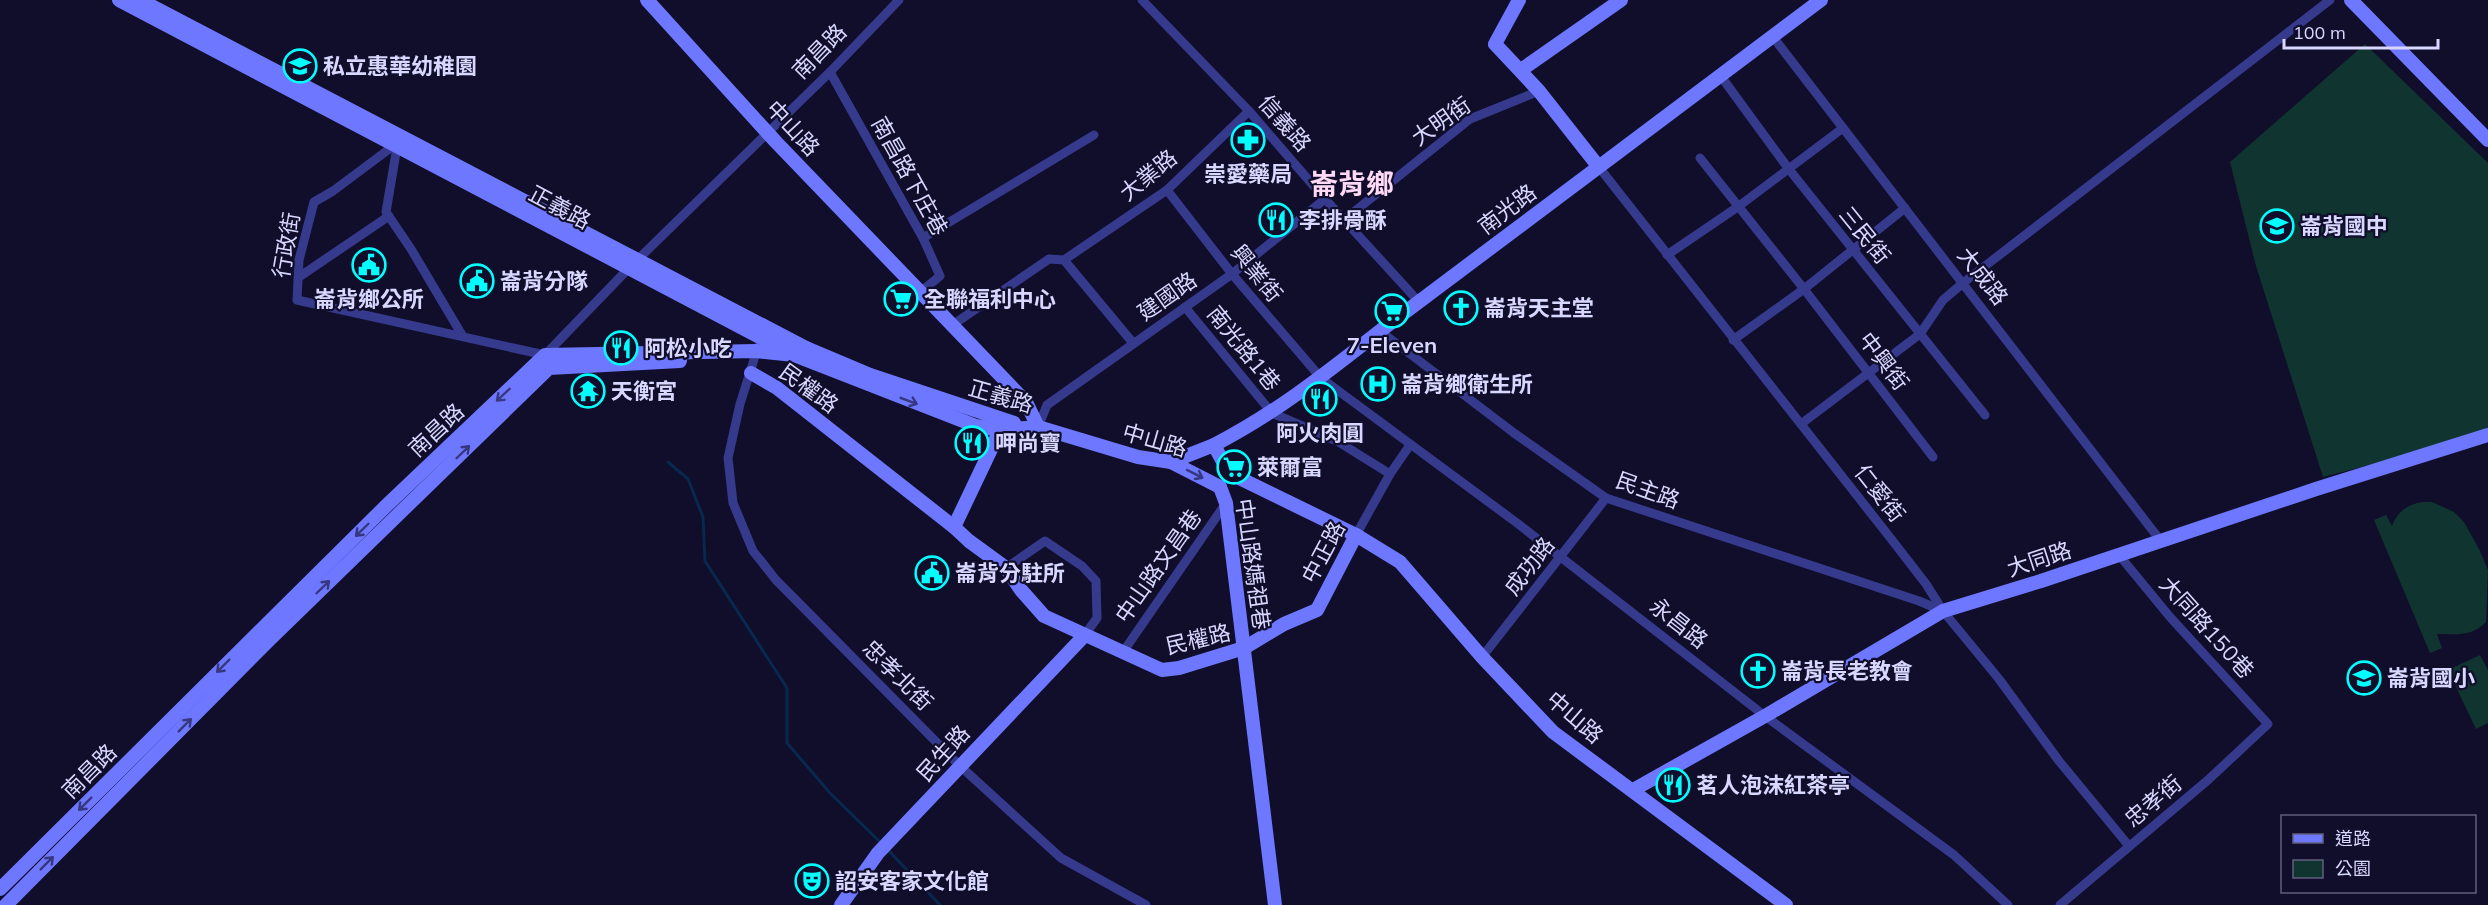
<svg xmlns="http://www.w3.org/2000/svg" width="2488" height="905" viewBox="0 0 2488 905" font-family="Mulish,'Noto Sans TC',sans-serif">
	<rect width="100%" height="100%" fill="#100e2a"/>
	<g fill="#103430">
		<polygon points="2365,44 2488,163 2488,429 2408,455 2323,477 2256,266 2230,162"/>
		<path d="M2422,502h10l22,10 10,10 15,27 9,21 -2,52c-14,15 -30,12 -49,12l5,14 -12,5 -56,-133 12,-5 6,11c6,-15 15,-21 30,-24z"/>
		<polygon points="2480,655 2488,670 2488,723 2476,729 2448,670"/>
	</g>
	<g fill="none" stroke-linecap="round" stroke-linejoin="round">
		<g stroke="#08284f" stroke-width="3">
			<polyline points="668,462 688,479 703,517 705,561 787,688 787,743 830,793 881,843"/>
			<polyline points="888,850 940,905"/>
		</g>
		<g stroke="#353a8d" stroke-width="9">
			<polyline points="1142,0 1249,111 1325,199 1419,302"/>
			<polyline points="1773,37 2160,540"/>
			<polyline points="830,72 923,238 940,276 919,293"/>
			<polyline points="1720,75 1788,168 1985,415"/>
			<polyline points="398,141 386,212 411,249 462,335"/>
			<polyline points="396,144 333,191 314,202 299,260 297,300 545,355 629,268 830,72 899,0"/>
			<polyline points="1700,158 1804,289 1933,457"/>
			<polyline points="1598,166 1892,540 1926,584 1943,611 1999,679 2059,761 2129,846"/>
			<polyline points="1167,190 1232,274 1321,378 1517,523 1765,716 1954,855 2008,905"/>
			<polyline points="1345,219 1470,119 1539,91"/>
			<polyline points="923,238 1094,135"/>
			<polyline points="1667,255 1739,206 1843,128"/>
			<polyline points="1064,260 1167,190 1249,111"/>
			<polyline points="1064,260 1133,343"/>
			<polyline points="299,277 389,216"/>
			<polyline points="1185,307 1272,413 1337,441 1390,474"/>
			<polyline points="951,326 1049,259 1064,260"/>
			<polyline points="1380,331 1514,433 1606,498 1919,601 1943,611"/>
			<polyline points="1733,340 1804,289 1905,208"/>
			<polyline points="758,347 740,404 728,458 733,503 753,551 776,580 959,765 1061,858 1146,905"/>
			<polyline points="1801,424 1920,334 1943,300 1963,283 2330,0"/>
			<polyline points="1038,427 1047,405 1232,274 1325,199"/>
			<polyline points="1356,535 1390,474 1410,445"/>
			<polyline points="1006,568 1045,541 1082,566 1096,581 1097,618 1084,636"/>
			<polyline points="1123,652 1226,503"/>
			<polyline points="1482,657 1606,498"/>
			<polyline points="2060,905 2208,780 2268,724 2170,617 2119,555"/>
		</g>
		<g stroke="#6e77ff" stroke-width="14">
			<polyline points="119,0 794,355 976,426 1001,430 1038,427"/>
			<polyline points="140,0 806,348 870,375 1014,423"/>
			<polyline points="647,0 776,142 1026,402 1038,427 1138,457 1171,462 1220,487"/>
			<polyline points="1519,0 1495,44 1539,91 1598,166"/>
			<polyline points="2351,0 2488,140"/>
			<polyline points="1521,70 1621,0"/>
			<polyline points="751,373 777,388 954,527"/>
			<polyline points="1003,424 954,527 969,541 1006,568 1021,590 1044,616 1162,670 1179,668 1244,648 1284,624 1317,610 1356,535"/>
			<path d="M1214,445c62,-32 111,-71 166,-114l441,-331"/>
			<polyline points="1171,462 1214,445 1229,473"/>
			<polyline points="1229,473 1356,535 1400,562 1482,657 1553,732 1786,905"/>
			<polyline points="1220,487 1226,503 1275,905"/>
			<polyline points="1633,790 1765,716 1943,611 2041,581 2316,489 2488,435"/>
			<polyline points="0,889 387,505 545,355 756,351 794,355 806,348"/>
			<polyline points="6,905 270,639 549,368 680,361"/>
			<polyline points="841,905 878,853 1084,636"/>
		</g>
	</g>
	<defs><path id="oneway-shaft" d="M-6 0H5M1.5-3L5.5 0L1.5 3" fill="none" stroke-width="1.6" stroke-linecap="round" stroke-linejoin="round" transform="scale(1.5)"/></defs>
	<g stroke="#36387f">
		<use href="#oneway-shaft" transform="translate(503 395) rotate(137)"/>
		<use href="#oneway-shaft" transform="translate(909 401) rotate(21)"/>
		<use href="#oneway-shaft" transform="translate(463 452) rotate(-44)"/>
		<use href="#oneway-shaft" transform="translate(1195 474) rotate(27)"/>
		<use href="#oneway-shaft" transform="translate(362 530) rotate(136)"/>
		<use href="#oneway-shaft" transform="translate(323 587) rotate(-44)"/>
		<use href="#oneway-shaft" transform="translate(223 666) rotate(135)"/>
		<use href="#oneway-shaft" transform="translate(185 725) rotate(-45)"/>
		<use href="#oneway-shaft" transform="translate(85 804) rotate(135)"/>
		<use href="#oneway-shaft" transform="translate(47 863) rotate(-45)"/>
	</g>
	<defs>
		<g id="school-ring" transform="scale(1.725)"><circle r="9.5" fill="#100e2a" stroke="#03fdff" stroke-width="1.5"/><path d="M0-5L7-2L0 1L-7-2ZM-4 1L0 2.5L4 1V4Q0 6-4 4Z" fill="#03fdff"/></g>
		<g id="pharmacy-ring" transform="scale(1.725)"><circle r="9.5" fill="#100e2a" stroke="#03fdff" stroke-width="1.5"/><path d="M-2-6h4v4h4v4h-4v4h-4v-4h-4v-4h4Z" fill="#03fdff"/></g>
		<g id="restaurant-ring" transform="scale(1.725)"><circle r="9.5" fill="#100e2a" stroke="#03fdff" stroke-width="1.5"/><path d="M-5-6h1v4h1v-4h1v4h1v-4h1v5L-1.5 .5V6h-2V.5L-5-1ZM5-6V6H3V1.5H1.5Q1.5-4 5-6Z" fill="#03fdff"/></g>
		<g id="civic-ring" transform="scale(1.725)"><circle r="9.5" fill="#100e2a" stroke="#03fdff" stroke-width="1.5"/><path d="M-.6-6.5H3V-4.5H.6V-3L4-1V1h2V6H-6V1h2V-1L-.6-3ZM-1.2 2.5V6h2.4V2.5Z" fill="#03fdff"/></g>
		<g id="supermarket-ring" transform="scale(1.725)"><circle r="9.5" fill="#100e2a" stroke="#03fdff" stroke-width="1.5"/><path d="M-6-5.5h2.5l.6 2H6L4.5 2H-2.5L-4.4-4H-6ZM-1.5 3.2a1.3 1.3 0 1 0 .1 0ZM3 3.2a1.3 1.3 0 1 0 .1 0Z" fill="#03fdff"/></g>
		<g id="church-ring" transform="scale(1.725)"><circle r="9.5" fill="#100e2a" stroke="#03fdff" stroke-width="1.5"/><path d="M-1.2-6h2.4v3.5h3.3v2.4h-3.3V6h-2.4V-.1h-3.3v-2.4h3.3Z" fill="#03fdff"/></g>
		<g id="hospital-ring" transform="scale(1.725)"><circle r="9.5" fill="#100e2a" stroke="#03fdff" stroke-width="1.5"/><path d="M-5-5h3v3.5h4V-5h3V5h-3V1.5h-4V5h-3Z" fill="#03fdff"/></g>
		<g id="temple-ring" transform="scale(1.725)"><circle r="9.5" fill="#100e2a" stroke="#03fdff" stroke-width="1.5"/><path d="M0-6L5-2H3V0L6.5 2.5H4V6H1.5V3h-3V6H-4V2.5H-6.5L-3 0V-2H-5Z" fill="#03fdff"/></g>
		<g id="theatre-ring" transform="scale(1.725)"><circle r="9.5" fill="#100e2a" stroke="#03fdff" stroke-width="1.5"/><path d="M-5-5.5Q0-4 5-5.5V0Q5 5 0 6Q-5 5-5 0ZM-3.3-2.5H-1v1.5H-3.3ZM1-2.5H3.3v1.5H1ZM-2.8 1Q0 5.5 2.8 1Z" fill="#03fdff"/></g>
	</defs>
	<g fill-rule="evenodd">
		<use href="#school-ring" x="300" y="66"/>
		<use href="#pharmacy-ring" x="1248" y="140"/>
		<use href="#restaurant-ring" x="1276" y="220"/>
		<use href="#school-ring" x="2277" y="226"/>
		<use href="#civic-ring" x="369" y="265"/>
		<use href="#civic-ring" x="477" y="281"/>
		<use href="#supermarket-ring" x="901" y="299"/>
		<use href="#church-ring" x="1461" y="308"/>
		<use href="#supermarket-ring" x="1392" y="311"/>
		<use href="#restaurant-ring" x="621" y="348"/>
		<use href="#hospital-ring" x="1378" y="384"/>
		<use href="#temple-ring" x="588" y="391"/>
		<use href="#restaurant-ring" x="1320" y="399"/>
		<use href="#restaurant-ring" x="972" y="443"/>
		<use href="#supermarket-ring" x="1234" y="467"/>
		<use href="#civic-ring" x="932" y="573"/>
		<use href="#church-ring" x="1758" y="671"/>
		<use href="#school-ring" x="2364" y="678"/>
		<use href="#restaurant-ring" x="1673" y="785"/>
		<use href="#theatre-ring" x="812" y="881"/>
	</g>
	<g text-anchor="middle" stroke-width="4.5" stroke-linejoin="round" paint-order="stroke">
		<g font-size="22" fill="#d8d7ff" stroke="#100e2a">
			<text transform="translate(819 51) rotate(-46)" y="8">南昌路</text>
			<text transform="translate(1441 121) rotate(-35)" y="8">大明街</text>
			<text transform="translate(1285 123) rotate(49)" y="8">信義路</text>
			<text transform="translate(793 128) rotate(47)" y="8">中山路</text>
			<text transform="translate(1148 175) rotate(-39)" y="8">大業路</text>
			<text transform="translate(910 176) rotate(61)" y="8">南昌路下庄巷</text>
			<text transform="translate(560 207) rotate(28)" y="8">正義路</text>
			<text transform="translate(1507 209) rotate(-37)" y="8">南光路</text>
			<text transform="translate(1865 235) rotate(51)" y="8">三民街</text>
			<text transform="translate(286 245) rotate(-80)" y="8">行政街</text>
			<text transform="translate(1257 273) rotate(51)" y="8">興業街</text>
			<text transform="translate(1983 276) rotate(52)" y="8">大成路</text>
			<text transform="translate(1167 296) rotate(-35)" y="8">建國路</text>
			<text transform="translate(1244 348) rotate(51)" y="8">南光路1巷</text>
			<text transform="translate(1884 361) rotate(53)" y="8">中興街</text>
			<text transform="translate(809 388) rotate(36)" y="8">民權路</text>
			<text transform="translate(1001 396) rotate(16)" y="8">正義路</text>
			<text transform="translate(436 430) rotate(-43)" y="8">南昌路</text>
			<text transform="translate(1155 440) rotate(16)" y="8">中山路</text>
			<text transform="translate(1648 490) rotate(20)" y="8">民主路</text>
			<text transform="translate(1880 493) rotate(52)" y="8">仁愛街</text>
			<text transform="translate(1323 552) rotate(-62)" y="8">中正路</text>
			<text transform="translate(2039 559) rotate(-18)" y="8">大同路</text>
			<text transform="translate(1253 564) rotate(82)" y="8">中山路媽祖巷</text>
			<text transform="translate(1158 566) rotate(-55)" y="8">中山路文昌巷</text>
			<text transform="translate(1529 566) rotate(-52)" y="8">成功路</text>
			<text transform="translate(1679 623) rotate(38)" y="8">永昌路</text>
			<text transform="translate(2207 627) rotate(48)" y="8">大同路150巷</text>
			<text transform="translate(1198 639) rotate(-13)" y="8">民權路</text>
			<text transform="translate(898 675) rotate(45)" y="8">忠孝北街</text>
			<text transform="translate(1575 717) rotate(41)" y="8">中山路</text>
			<text transform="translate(943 753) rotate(-48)" y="8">民生路</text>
			<text transform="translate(89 771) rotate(-45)" y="8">南昌路</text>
			<text transform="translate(2153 801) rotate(-40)" y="8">忠孝街</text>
		</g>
		<g font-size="22" font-weight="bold" fill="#d8d7ff" stroke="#100e2a" text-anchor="start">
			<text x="323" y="74">私立惠華幼稚園</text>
			<text x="1248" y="182" text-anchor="middle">崇愛藥局</text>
			<text x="1299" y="228">李排骨酥</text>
			<text x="2300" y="234">崙背國中</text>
			<text x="500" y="289">崙背分隊</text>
			<text x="369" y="307" text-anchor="middle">崙背鄉公所</text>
			<text x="924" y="307">全聯福利中心</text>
			<text x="1484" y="316">崙背天主堂</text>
			<text x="1392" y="353" text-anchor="middle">7-Eleven</text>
			<text x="644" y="356">阿松小吃</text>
			<text x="1401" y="392">崙背鄉衛生所</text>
			<text x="611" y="399">天衡宮</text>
			<text x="1320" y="441" text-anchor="middle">阿火肉圓</text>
			<text x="995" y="451">呷尚寶</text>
			<text x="1257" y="475">萊爾富</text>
			<text x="955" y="581">崙背分駐所</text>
			<text x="1781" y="679">崙背長老教會</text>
			<text x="2387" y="686">崙背國小</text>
			<text x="1696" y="793">茗人泡沫紅茶亭</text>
			<text x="835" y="889">詔安客家文化館</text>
		</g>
		<g font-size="28" font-weight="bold" fill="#ffd9f5" stroke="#100e2a">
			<text x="1352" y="194">崙背鄉</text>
		</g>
	</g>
	<rect x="2281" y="815" width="195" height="78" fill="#100e2a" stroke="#605e7f" stroke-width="1.5"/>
	<rect x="2293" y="834" width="30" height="9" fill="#6e77ff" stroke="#605e7f" stroke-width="1.5"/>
	<text x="2335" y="845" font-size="18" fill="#d8d7ff">道路</text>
	<rect x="2293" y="860" width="30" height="18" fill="#103430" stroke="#605e7f" stroke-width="1.5"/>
	<text x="2335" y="875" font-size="18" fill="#d8d7ff">公園</text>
	<path d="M2284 39v9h154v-9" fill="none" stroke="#d8d7ff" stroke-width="3"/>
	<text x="2293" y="39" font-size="18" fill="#d8d7ff" stroke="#100e2a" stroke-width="4.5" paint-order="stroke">100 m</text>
</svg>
